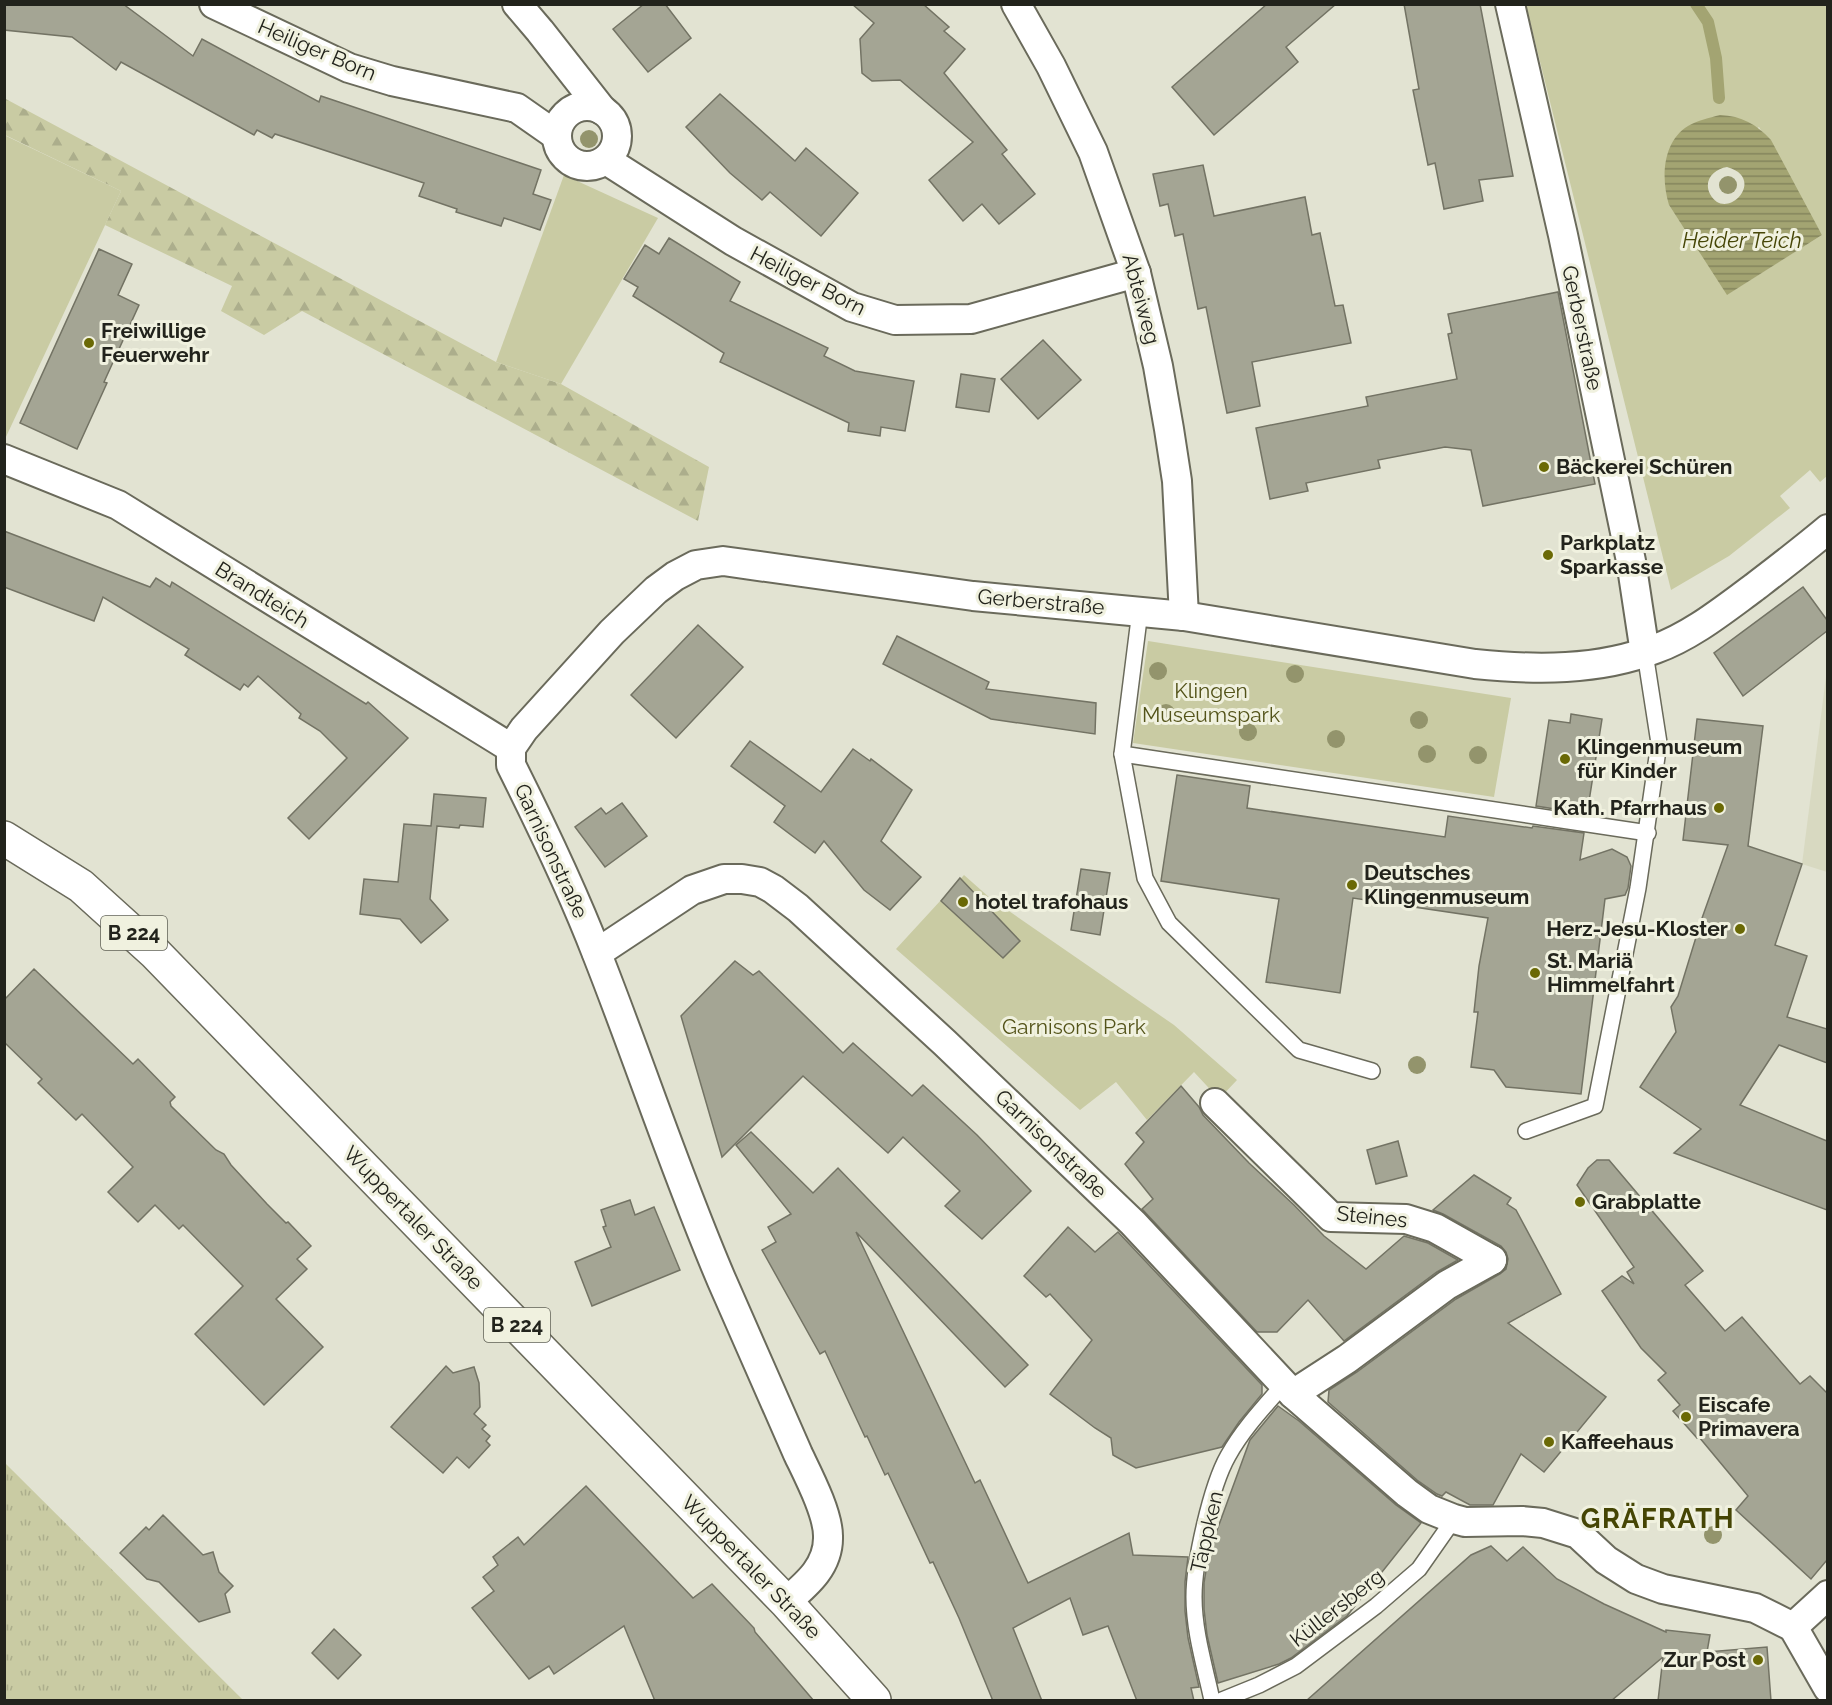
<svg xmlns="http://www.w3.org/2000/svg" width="1832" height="1705" viewBox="0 0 1832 1705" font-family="Raleway,sans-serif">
	<defs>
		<pattern id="grass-tufts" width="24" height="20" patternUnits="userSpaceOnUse" patternTransform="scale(1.5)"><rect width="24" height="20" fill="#c9cba3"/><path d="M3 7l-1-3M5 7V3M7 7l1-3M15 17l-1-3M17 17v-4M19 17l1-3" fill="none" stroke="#acae8c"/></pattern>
		<pattern id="forest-firs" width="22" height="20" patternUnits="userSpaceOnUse" patternTransform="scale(1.5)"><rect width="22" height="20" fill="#c9cba3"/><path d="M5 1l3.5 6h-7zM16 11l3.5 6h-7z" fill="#acae8c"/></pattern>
		<pattern id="water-rules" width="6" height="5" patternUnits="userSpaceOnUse" patternTransform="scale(1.5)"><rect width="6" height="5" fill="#a3a472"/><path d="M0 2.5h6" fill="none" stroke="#84855d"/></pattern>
	</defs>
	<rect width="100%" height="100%" fill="#e2e3d2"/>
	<polygon fill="#d8d9c1" points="1827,669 1827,872 1802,864"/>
	<polygon fill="url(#grass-tufts)" points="5,1463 243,1700 5,1700"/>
	<polygon fill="url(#forest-firs)" points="4,98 496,362 561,384 709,467 698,521 302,311 264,335 221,311 232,286 105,225 121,191 5,135"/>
	<g fill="#c9cba3" fill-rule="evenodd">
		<path d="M1526,5h301v471l-7,6 -10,-12 -30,26 10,12 -61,48 -58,34zM1759,127l63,108 -94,59 -59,-89z"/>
		<polygon points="4,135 121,191 5,439 4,439"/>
		<polygon points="564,175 658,218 561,384 496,362"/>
		<polygon points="1148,641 1511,698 1494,797 1133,743"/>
		<polygon points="964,875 990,898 1174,1025 1237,1080 1219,1099 1194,1072 1147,1120 1116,1082 1080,1110 896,949"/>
	</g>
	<path fill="url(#water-rules)" fill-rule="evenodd" d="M1720,115c22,1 36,9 51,25l51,95 -95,60 -58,-90c-8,-26 -7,-63 19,-79 10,-6 21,-8 32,-11zM1727,167c41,11 -1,57 -17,27 -7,-14 4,-25 17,-27z"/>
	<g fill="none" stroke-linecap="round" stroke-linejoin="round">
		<polyline stroke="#a3a472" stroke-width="12" points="1696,4 1708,22 1716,58 1719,98"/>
	</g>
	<g fill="#a4a594" stroke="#737364" stroke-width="1.5">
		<polygon points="4,4 123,4 193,56 202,39 319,102 321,96 541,170 533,194 551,200 540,230 504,218 501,226 456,212 457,209 419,196 424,183 275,134 272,138 257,130 254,135 121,62 116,70 72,37 4,30"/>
		<polygon points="644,4 665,4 691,38 648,72 613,29"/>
		<polygon points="852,4 923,4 949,27 944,31 965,49 944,73 1007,150 1002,154 1035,194 999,224 982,204 963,221 929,180 973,142 900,80 872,81 862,73 860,39 874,23"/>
		<polygon points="1267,4 1336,4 1286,47 1298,62 1214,135 1172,87"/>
		<polygon points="1404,4 1480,4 1513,176 1479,180 1483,201 1444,209 1435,163 1428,165 1413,90 1419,89"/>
		<polygon points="720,94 795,161 806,148 858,193 821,236 770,192 762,200 730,173 686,127"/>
		<polygon points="1203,165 1214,216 1305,197 1312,235 1320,233 1335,306 1343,305 1351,343 1252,362 1260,406 1227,413 1206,307 1198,309 1183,234 1175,236 1168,204 1160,206 1153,174"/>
		<polygon points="669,238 740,282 730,301 828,348 824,356 855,371 914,381 905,431 881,427 880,436 848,431 849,423 720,362 724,353 633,296 638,287 624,279 645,245 659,254"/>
		<polygon points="99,249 132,264 118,295 139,305 104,382 107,383 77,449 20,423"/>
		<polygon points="1558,292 1595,484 1483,506 1471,450 1445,447 1378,460 1380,468 1306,483 1308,491 1270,499 1256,428 1368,406 1366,397 1457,379 1448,334 1452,333 1448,314"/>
		<polygon points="1043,340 1081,380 1038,419 1001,379"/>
		<polygon points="961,374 995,379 989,412 956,407"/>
		<polygon points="4,531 150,587 156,578 170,587 172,582 366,704 368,702 408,738 309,839 288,818 347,758 320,731 299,718 301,714 258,676 248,687 244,684 240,690 185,655 189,649 103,597 94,621 4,587"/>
		<polygon points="1803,587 1827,620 1827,631 1743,696 1714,653"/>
		<polygon points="698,625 743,667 676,738 631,695"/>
		<polygon points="897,636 989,682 986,689 1096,703 1095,734 991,719 883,664"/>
		<polygon points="1571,714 1602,719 1587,814 1536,806 1549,720 1570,723"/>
		<polygon points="1697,719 1763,726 1748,846 1802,864 1775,945 1807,956 1787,1017 1827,1029 1827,1063 1779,1045 1740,1105 1827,1141 1827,1210 1674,1153 1701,1129 1640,1087 1676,1032 1671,1007 1678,996 1701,921 1728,845 1683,840"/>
		<polygon points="750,741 821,792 853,749 870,761 871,759 912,790 881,841 921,877 890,910 864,890 824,841 815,853 774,822 785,806 731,766"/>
		<polygon points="1177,775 1250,786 1247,808 1445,837 1448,816 1532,828 1533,826 1584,833 1580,860 1612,849 1627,857 1631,866 1628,888 1625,895 1605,899 1581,1094 1506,1087 1494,1070 1471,1067 1478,1012 1474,1012 1479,966 1488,918 1353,898 1340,993 1266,982 1279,899 1161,881"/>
		<polygon points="434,794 486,798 483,827 460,825 459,828 437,826 430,899 448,920 421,943 400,919 360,914 364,879 398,882 404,824 431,826"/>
		<polygon points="622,803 647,836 605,867 575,827 601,808 606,814"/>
		<polygon points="1081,869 1110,873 1100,935 1071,930"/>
		<polygon points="960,878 1020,941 1003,958 941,901"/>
		<polygon points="735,961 753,975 759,971 843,1053 853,1043 912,1096 923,1085 977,1135 1031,1191 982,1239 945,1206 960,1191 903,1137 888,1153 803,1076 722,1157 681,1016"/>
		<polygon points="34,969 133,1064 138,1059 175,1097 170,1102 171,1106 216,1150 224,1154 231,1165 267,1204 286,1223 288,1222 311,1246 297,1259 307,1269 276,1299 323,1347 264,1405 195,1334 243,1286 183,1225 179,1229 155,1205 138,1222 108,1192 133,1167 82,1114 76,1120 38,1083 42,1079 4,1042 4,1000"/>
		<polygon points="1181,1086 1199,1107 1203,1115 1249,1163 1294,1205 1324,1236 1366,1269 1404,1236 1428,1243 1458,1260 1437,1272 1344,1341 1308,1300 1277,1332 1257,1332 1142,1209 1153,1199 1125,1164 1144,1142 1136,1133"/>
		<polygon points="751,1132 813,1193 838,1168 1028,1365 1005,1387 856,1232 975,1483 980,1480 1028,1583 1129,1533 1133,1555 1188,1557 1185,1582 1185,1611 1188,1638 1199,1687 1191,1688 1194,1701 1137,1701 1108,1626 1083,1635 1070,1598 1013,1628 1042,1701 993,1701 959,1618 933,1562 930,1563 888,1473 885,1475 867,1436 865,1437 825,1351 820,1354 762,1250 776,1242 768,1227 791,1214 736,1145"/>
		<polygon points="1398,1141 1407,1176 1376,1184 1367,1150"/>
		<polygon points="1597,1160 1609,1160 1703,1271 1685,1285 1725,1331 1742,1317 1800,1384 1810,1376 1827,1393 1827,1560 1811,1579 1736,1510 1748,1496 1699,1437 1697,1438 1673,1411 1680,1405 1658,1380 1666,1373 1641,1348 1602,1291 1622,1276 1634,1284 1627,1272 1634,1267 1577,1185 1588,1168"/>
		<polygon points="1474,1175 1511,1198 1507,1204 1516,1210 1561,1294 1508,1323 1606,1397 1544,1472 1521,1454 1493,1505 1470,1505 1446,1492 1442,1496 1437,1494 1417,1480 1328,1402 1329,1390 1357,1372 1456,1299 1500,1274 1506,1269 1508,1259 1506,1252 1501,1246 1443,1214 1433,1210"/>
		<polygon points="630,1200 635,1215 654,1207 680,1270 592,1306 575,1262 611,1247 603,1227 606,1226 601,1210"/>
		<polygon points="1068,1227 1095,1252 1118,1232 1262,1385 1262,1394 1239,1422 1222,1447 1136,1468 1113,1455 1111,1438 1095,1428 1050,1394 1092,1340 1050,1294 1046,1297 1024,1276"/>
		<polygon points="446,1366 453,1373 474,1367 479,1383 480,1407 474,1414 486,1425 482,1429 490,1436 486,1441 490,1445 469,1468 457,1457 443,1473 391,1427"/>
		<polygon points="1278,1406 1299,1421 1396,1505 1421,1523 1347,1616 1291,1658 1279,1664 1218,1683 1207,1635 1204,1609 1204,1583 1209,1552 1250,1440"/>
		<polygon points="586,1486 693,1598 712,1584 754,1628 755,1632 814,1701 655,1701 624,1626 554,1674 549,1666 529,1679 472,1608 494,1591 483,1577 498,1565 493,1557 518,1537 524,1545"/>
		<polygon points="163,1515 203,1555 213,1552 219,1572 233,1586 225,1594 230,1612 199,1622 159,1582 147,1579 120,1553 146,1527 149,1530"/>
		<polygon points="1491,1546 1507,1561 1523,1547 1557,1579 1604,1604 1666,1632 1666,1630 1710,1635 1707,1652 1767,1647 1771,1701 1658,1701 1663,1657 1611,1701 1306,1701 1471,1555"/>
		<polygon points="334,1629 361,1655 338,1679 312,1653"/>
	</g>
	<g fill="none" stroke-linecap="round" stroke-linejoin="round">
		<g stroke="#6a6a5b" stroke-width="18">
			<g id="service">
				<polyline points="1140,611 1122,754 1145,878 1169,923 1299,1050 1372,1071"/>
				<polyline points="1122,754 1648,833"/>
				<polyline points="1526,1131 1595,1106 1638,888 1659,743 1645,653"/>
				<path d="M1212,1700c-7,-33 -18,-68 -18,-103 0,-35 17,-111 34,-141 15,-27 36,-49 56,-72"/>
				<polyline points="1222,1700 1259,1685 1296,1666 1376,1606 1419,1569 1454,1519"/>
			</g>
		</g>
		<g stroke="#6a6a5b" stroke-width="32">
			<g id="minor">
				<polyline points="214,4 349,68 392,81 517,108 557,136"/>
				<polyline points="517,4 540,31 602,110"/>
				<polyline points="1016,4 1051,66 1093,152 1136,273 1158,366 1169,429 1177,481 1184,616"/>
				<polyline points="1510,4 1563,235 1631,561 1645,653"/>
				<circle cx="587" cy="136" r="30"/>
				<polyline points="606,160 733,241 852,307 895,320 971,319 1136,273"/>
				<polyline points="4,459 118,505 511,748"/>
				<polyline points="597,953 692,890 724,879 742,879 760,882 773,889 798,908 945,1043 1133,1223 1293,1394 1407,1493 1429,1509 1454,1519 1465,1522 1522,1521 1543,1523 1578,1534 1606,1560 1636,1579 1663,1589 1755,1608 1793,1627"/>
				<polyline points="1215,1103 1331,1217 1406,1219 1435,1228 1492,1260"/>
				<polyline points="1293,1394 1347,1359 1447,1285 1492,1260"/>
				<path d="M786,1602c21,-18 43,-36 42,-66 0,-23 -20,-61 -30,-82 -25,-58 -51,-115 -76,-173 -46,-107 -82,-218 -125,-327 -25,-65 -55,-127 -86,-189v-17l13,-19 88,-97 44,-42 19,-14 21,-11 27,-4 250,35 211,20 291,48c60,6 123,7 180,-15 36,-13 67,-38 97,-60 26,-20 51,-39 76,-60"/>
				<polyline points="1793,1627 1828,1688"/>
				<polyline points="1793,1627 1828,1595"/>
			</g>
		</g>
		<g stroke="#6a6a5b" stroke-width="36">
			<polyline id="primary" points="4,838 81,886 155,953 786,1602 874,1700"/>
		</g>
		<use href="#service" stroke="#fff" stroke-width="15"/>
		<use href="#minor" stroke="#fff" stroke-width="28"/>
		<use href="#primary" stroke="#fff" stroke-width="33"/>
	</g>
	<g fill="#93946c">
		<circle cx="589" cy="139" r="9"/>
		<circle cx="1728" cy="185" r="9"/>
		<circle cx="1158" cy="671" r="9"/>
		<circle cx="1295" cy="674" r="9"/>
		<circle cx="1166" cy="713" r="9"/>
		<circle cx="1419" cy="720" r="9"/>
		<circle cx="1248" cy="732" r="9"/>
		<circle cx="1336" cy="739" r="9"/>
		<circle cx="1427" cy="754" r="9"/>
		<circle cx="1478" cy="755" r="9"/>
		<circle cx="1417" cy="1065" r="9"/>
		<circle cx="1713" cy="1535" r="9"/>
	</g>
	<g fill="#6a6905" stroke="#f0f1df" stroke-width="2">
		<circle cx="89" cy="343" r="6"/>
		<circle cx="1544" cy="467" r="6"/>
		<circle cx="1548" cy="555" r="6"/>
		<circle cx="1565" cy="759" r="6"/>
		<circle cx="1719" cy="808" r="6"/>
		<circle cx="1352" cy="885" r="6"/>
		<circle cx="963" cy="902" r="6"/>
		<circle cx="1740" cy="929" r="6"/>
		<circle cx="1535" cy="973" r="6"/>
		<circle cx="1580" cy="1202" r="6"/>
		<circle cx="1686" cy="1417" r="6"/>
		<circle cx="1549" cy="1442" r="6"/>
		<circle cx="1758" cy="1660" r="6"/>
	</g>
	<g text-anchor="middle" stroke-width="6" stroke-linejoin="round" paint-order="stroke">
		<g fill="#f0f1df" stroke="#606156" stroke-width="1.5">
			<rect x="101" y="916" width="66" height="34" rx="4.5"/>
			<rect x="484" y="1308" width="66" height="34" rx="4.5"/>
		</g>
		<g font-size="20" font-weight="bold" fill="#22231c">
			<text x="134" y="940">B 224</text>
			<text x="517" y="1332">B 224</text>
		</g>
		<g font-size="21" fill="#22231c" stroke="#f0f1df">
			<text transform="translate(317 50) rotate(23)" y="7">Heiliger Born</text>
			<text transform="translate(808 281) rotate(27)" y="7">Heiliger Born</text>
			<text transform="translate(1141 299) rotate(75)" y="7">Abteiweg</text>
			<text transform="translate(1582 328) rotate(78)" y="7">Gerberstraße</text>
			<text transform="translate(262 595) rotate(32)" y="7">Brandteich</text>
			<text transform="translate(1041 602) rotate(5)" y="7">Gerberstraße</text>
			<text transform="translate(551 851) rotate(65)" y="7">Garnisonstraße</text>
			<text transform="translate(1051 1144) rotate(44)" y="7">Garnisonstraße</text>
			<text transform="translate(1372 1217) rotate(6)" y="7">Steines</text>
			<text transform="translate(413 1218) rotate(46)" y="7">Wuppertaler Straße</text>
			<text transform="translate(1207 1532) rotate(-77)" y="7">Täppken</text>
			<text transform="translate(751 1567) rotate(46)" y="7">Wuppertaler Straße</text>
			<text transform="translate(1337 1608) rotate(-38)" y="7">Küllersberg</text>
		</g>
		<g font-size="21" font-weight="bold" fill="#22231c" stroke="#f0f1df" text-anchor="start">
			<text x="101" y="338">Freiwillige<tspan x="101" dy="24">Feuerwehr</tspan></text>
			<text x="1556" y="474">Bäckerei Schüren</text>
			<text x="1560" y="550">Parkplatz<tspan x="1560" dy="24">Sparkasse</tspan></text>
			<text x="1577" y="754">Klingenmuseum<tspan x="1577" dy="24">für Kinder</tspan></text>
			<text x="1707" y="815" text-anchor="end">Kath. Pfarrhaus</text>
			<text x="1364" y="880">Deutsches<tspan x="1364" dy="24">Klingenmuseum</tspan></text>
			<text x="975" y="909">hotel trafohaus</text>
			<text x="1728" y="936" text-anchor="end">Herz-Jesu-Kloster</text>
			<text x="1547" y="968">St. Mariä<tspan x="1547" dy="24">Himmelfahrt</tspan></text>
			<text x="1592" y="1209">Grabplatte</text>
			<text x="1698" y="1412">Eiscafe<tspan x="1698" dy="24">Primavera</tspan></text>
			<text x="1561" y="1449">Kaffeehaus</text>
			<text x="1746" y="1667" text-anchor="end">Zur Post</text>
		</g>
		<g font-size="21" fill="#535319" stroke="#f0f1df">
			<text x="1211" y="698">Klingen<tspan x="1211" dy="24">Museumspark</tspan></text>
			<text x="1074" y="1034">Garnisons Park</text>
		</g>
		<g font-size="22" font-style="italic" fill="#464607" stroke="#f0f1df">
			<text x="1742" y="248">Heider Teich</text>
		</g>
		<g font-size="27" font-weight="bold" letter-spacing="1.5" fill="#454504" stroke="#f0f1df">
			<text x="1658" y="1528">GRÄFRATH</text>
		</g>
	</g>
	<rect width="1832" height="1705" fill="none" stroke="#22231c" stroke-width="12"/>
</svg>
